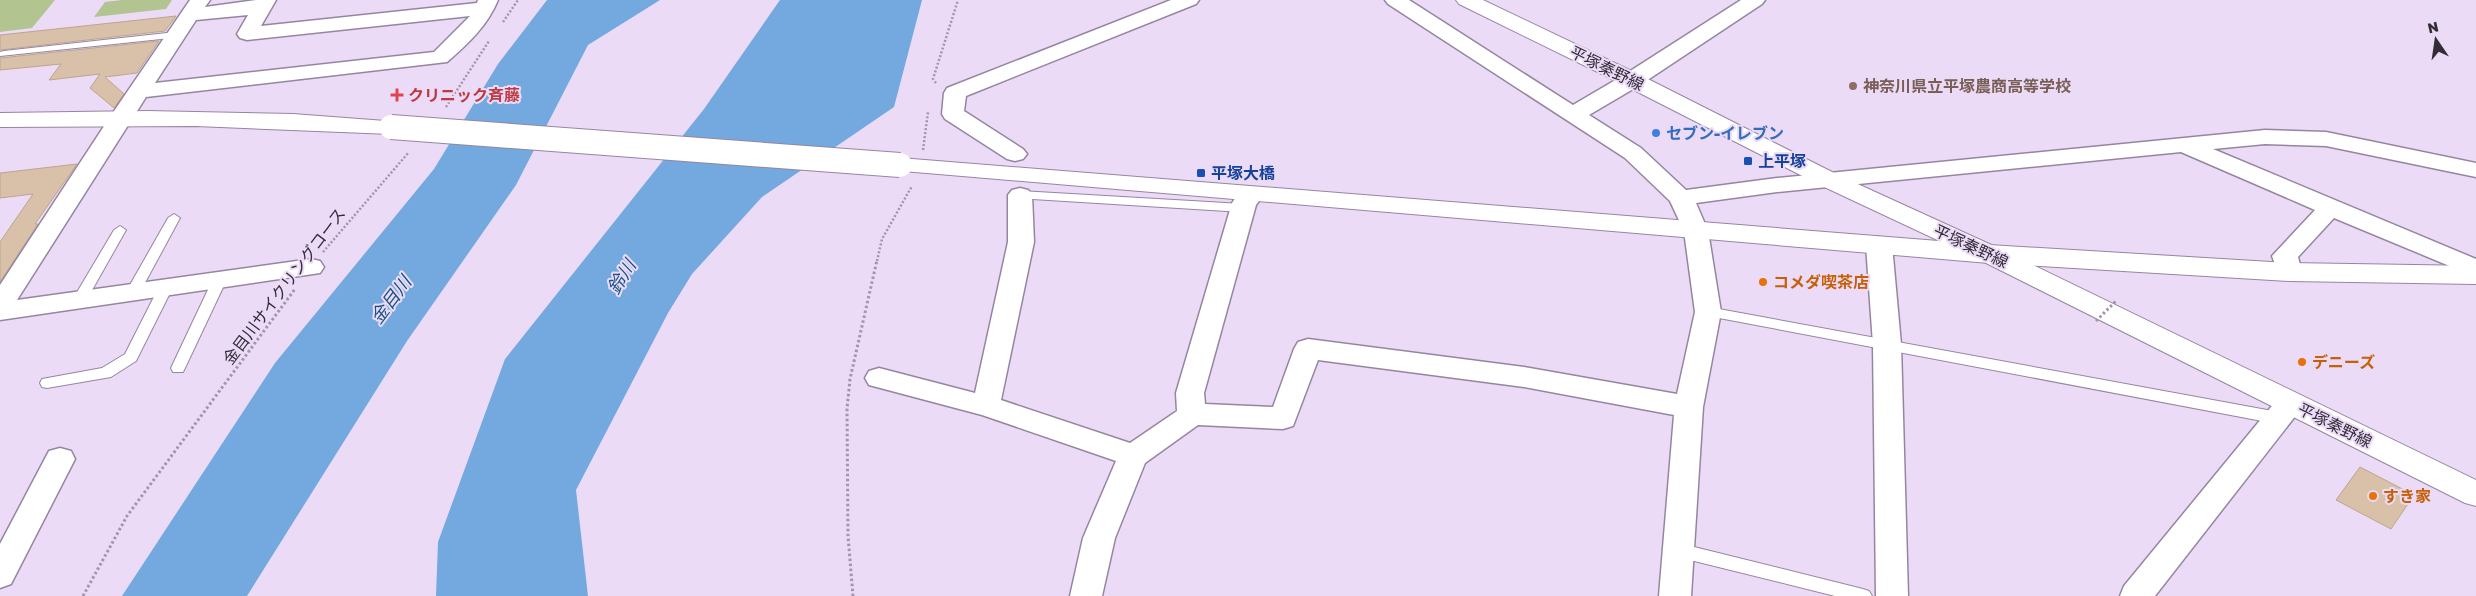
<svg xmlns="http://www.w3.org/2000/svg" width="2476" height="596" viewBox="0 0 2476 596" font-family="'Golos Text','Noto Sans JP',sans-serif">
	<rect width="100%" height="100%" fill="#ebdbf7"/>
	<g fill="#b2c48f">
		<polygon points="0,0 55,0 32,28 0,32"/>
		<polygon points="122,0 172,0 166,9 94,17 105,2"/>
	</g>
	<g fill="#73a9de">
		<polygon points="547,0 660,0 588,45 516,185 407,341 247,596 122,596 275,363 434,169 498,64"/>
		<polygon points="780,0 922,0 894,107 762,197 692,274 668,313 576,490 588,596 436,596 438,542 505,359 704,109"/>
	</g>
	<g fill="#d9c1a9" stroke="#bca58e">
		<polygon points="176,16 165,31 0,50 0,35"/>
		<polygon points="159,41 137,73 105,77 124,94 114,108 90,88 100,74 49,80 61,64 0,70 0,58"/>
		<polygon points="77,164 35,224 38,224 0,282 0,242 33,194 0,198 0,173"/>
		<polygon points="2360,467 2414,495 2391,529 2336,500"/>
	</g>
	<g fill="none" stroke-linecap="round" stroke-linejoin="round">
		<g stroke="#9586a0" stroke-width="2">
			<g id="lane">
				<polygon points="176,32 181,35 180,37 0,56 0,52 4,51"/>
				<polygon points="1020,191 1243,204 1249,208 1243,212 1016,198 1014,195 1016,192"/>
				<polygon points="174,214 180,218 140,292 133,297 128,295 126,292 168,218"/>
				<polygon points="120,226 126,230 87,299 85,302 75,302 73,299 114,230"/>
				<polygon points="220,275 227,279 185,368 183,372 173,372 171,368 213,279"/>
				<polygon points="166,282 173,287 136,361 111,377 47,388 42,387 40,383 42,379 102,368 125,354 159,287"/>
				<polygon points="1708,307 2278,412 2283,414 2286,418 2283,422 2278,424 1703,315 1701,312 1703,309"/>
				<polygon points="1678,543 1863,589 1869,591 1872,596 1835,596 1678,557 1672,555 1670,550 1672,545"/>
			</g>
		</g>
		<g stroke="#9586a0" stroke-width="3">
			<g id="street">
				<path d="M190,0h20l-5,7 51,-7h20l-15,26 216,-23 1,-3h20c-10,25 -30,44 -51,62l-301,35 -129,203 294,-41 9,2 4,6 -4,6 -320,47v-35l110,-168zM248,15l-11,19 3,4 7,2 223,-24 -36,36 -279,31 41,-63z"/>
				<polygon points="1171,0 1199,0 1196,4 966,96 964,111 1023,149 1027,154 1023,159 1015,161 1007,159 945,119 942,114 944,93 947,88"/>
				<path d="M1385,0h24l164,105 51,-30 117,-75h24l-3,4 -122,81 -51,30 52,33 45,42 91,-12 488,-48 61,2 150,31v14l-150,-31 -61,-2 -52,5 263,110v18l-142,-59 -36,39 4,15 -4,6 -9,2 -9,-2 -8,-22 43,-46 -134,-58 -404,40 -81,11 12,28 13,81 -18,95 -12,189h-32l15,-181 -150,-28 -206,-27 -25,66 -10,3 -85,-4 -53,38 -30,75 -13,58h-32l13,-58 33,-77 -134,-46 -113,-30 -4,-7 4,-7 10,-3 96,25 33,-151v-47l4,-5 8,-2 8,2 4,5 2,47 -33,158 129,43 47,-32 -1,-18 56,-190c8,-12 14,-18 28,-14l4,5 -8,11 -52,188 1,11 68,3 21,-58 4,-7 10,-3 216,28 153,27 18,-82 -11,-81 -14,-30 -45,-43 -237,-154z"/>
				<polygon points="1879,237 1888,239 1892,245 1901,344 1908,596 1876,596 1873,344 1866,245 1870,239"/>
				<polygon points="2290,393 2300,396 2304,403 2300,410 2155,596 2120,596 2124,586 2280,396"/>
				<polygon points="60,448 71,451 75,459 11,584 0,588 0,544 49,451"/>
			</g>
		</g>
		<g stroke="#9586a0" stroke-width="2">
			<g id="secondary">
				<polygon points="147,111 293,114 399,122 403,127 399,132 391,134 196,126 0,127 0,113"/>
				<polygon points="900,158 1989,245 2289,263 2476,266 2476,284 2289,281 1989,263 891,170 888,165 891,160"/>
			</g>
		</g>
		<g stroke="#9586a0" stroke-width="2">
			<polygon id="primary" points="1456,0 1483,0 1640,75 1838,175 1998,248 2476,480 2476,506 2465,503 1980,260 1820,185 1624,85 1459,4"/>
		</g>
		<g stroke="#a295ab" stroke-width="2.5" stroke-dasharray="2 2" stroke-linecap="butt">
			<polyline points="503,22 518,0"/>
			<polyline points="936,83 933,79 958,0"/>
			<polyline points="446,107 489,41"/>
			<polyline points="923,150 928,112"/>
			<polyline points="323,252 409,152"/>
			<polyline points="877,261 882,239 912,186"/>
		</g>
		<g stroke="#a295ab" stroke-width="3" stroke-dasharray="2.5 2.5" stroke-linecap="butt">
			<polyline points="83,596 127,516 295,289"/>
			<polyline points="853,596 848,536 847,409 850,379 877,260"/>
		</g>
		<use href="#lane" fill="#fff" fill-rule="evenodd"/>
		<use href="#street" fill="#fff" fill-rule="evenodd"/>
		<use href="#secondary" fill="#fff" fill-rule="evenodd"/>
		<use href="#primary" fill="#fff" fill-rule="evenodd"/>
		<g stroke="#9586a0" stroke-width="26" stroke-linecap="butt">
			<polyline id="secondary-bridge" points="391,127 900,165"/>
		</g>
		<polyline stroke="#a295ab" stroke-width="3" stroke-dasharray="2.5 2.5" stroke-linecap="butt" points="2096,321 2116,301"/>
		<use href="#secondary-bridge" stroke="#fff" stroke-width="24"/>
	</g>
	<circle fill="#8d6e63" stroke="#ebdbf7" stroke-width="2" cx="1853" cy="86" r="5"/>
	<path fill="#e0444e" stroke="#ebdbf7" stroke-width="2" d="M394.5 87.5h5v5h5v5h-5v5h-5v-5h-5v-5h5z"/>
	<circle fill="#3f7fe0" stroke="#ebdbf7" stroke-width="2" cx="1656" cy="133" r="5"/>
	<g fill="#1a4fb4" stroke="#ebdbf7" stroke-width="2">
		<rect x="1743" y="156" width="10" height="10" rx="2.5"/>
		<rect x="1196" y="168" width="10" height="10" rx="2.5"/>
	</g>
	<g fill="#e8710a" stroke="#ebdbf7" stroke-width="2">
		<circle cx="1763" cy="282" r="5"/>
		<circle cx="2302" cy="362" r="5"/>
		<circle cx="2373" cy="496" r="5"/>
	</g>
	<g text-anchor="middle" stroke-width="4" stroke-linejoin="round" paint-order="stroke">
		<g font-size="16" fill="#322c37" stroke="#ebdbf7">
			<text transform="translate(1607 68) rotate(26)" y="6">平塚秦野線</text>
			<text transform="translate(1971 246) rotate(25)" y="6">平塚秦野線</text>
			<text transform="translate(284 286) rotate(-53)" y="6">金目川サイクリングコース</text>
			<text transform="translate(2335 425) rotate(26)" y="6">平塚秦野線</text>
		</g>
		<g font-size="16" font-weight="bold" fill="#785e54" stroke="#ebdbf7" text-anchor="start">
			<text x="1863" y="92">神奈川県立平塚農商高等学校</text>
		</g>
		<g font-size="16" font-weight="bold" fill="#be3a42" stroke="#ebdbf7" text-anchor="start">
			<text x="408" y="101">クリニック斉藤</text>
		</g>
		<g font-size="16" font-weight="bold" fill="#366cbe" stroke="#ebdbf7" text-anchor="start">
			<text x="1666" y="139">セブン-イレブン</text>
		</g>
		<g font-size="16" font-weight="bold" fill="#164399" stroke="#ebdbf7" text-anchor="start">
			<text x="1758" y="167">上平塚</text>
			<text x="1211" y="179">平塚大橋</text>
		</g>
		<g font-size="16" font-weight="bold" fill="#c56008" stroke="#ebdbf7" text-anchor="start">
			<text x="1773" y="288">コメダ喫茶店</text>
			<text x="2312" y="368">デニーズ</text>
			<text x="2383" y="502">すき家</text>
		</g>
		<g font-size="18" font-style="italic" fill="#175283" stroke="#ebdbf7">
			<text transform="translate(622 277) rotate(-58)" y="6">鈴川</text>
			<text transform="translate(391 300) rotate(-53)" y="6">金目川</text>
		</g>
	</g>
	<g transform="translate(2436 40) rotate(347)" stroke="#ebdbf7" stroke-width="4" paint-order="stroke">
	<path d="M0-4L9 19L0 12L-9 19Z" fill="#322c37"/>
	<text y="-8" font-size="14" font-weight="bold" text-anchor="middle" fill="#322c37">N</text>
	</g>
</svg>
